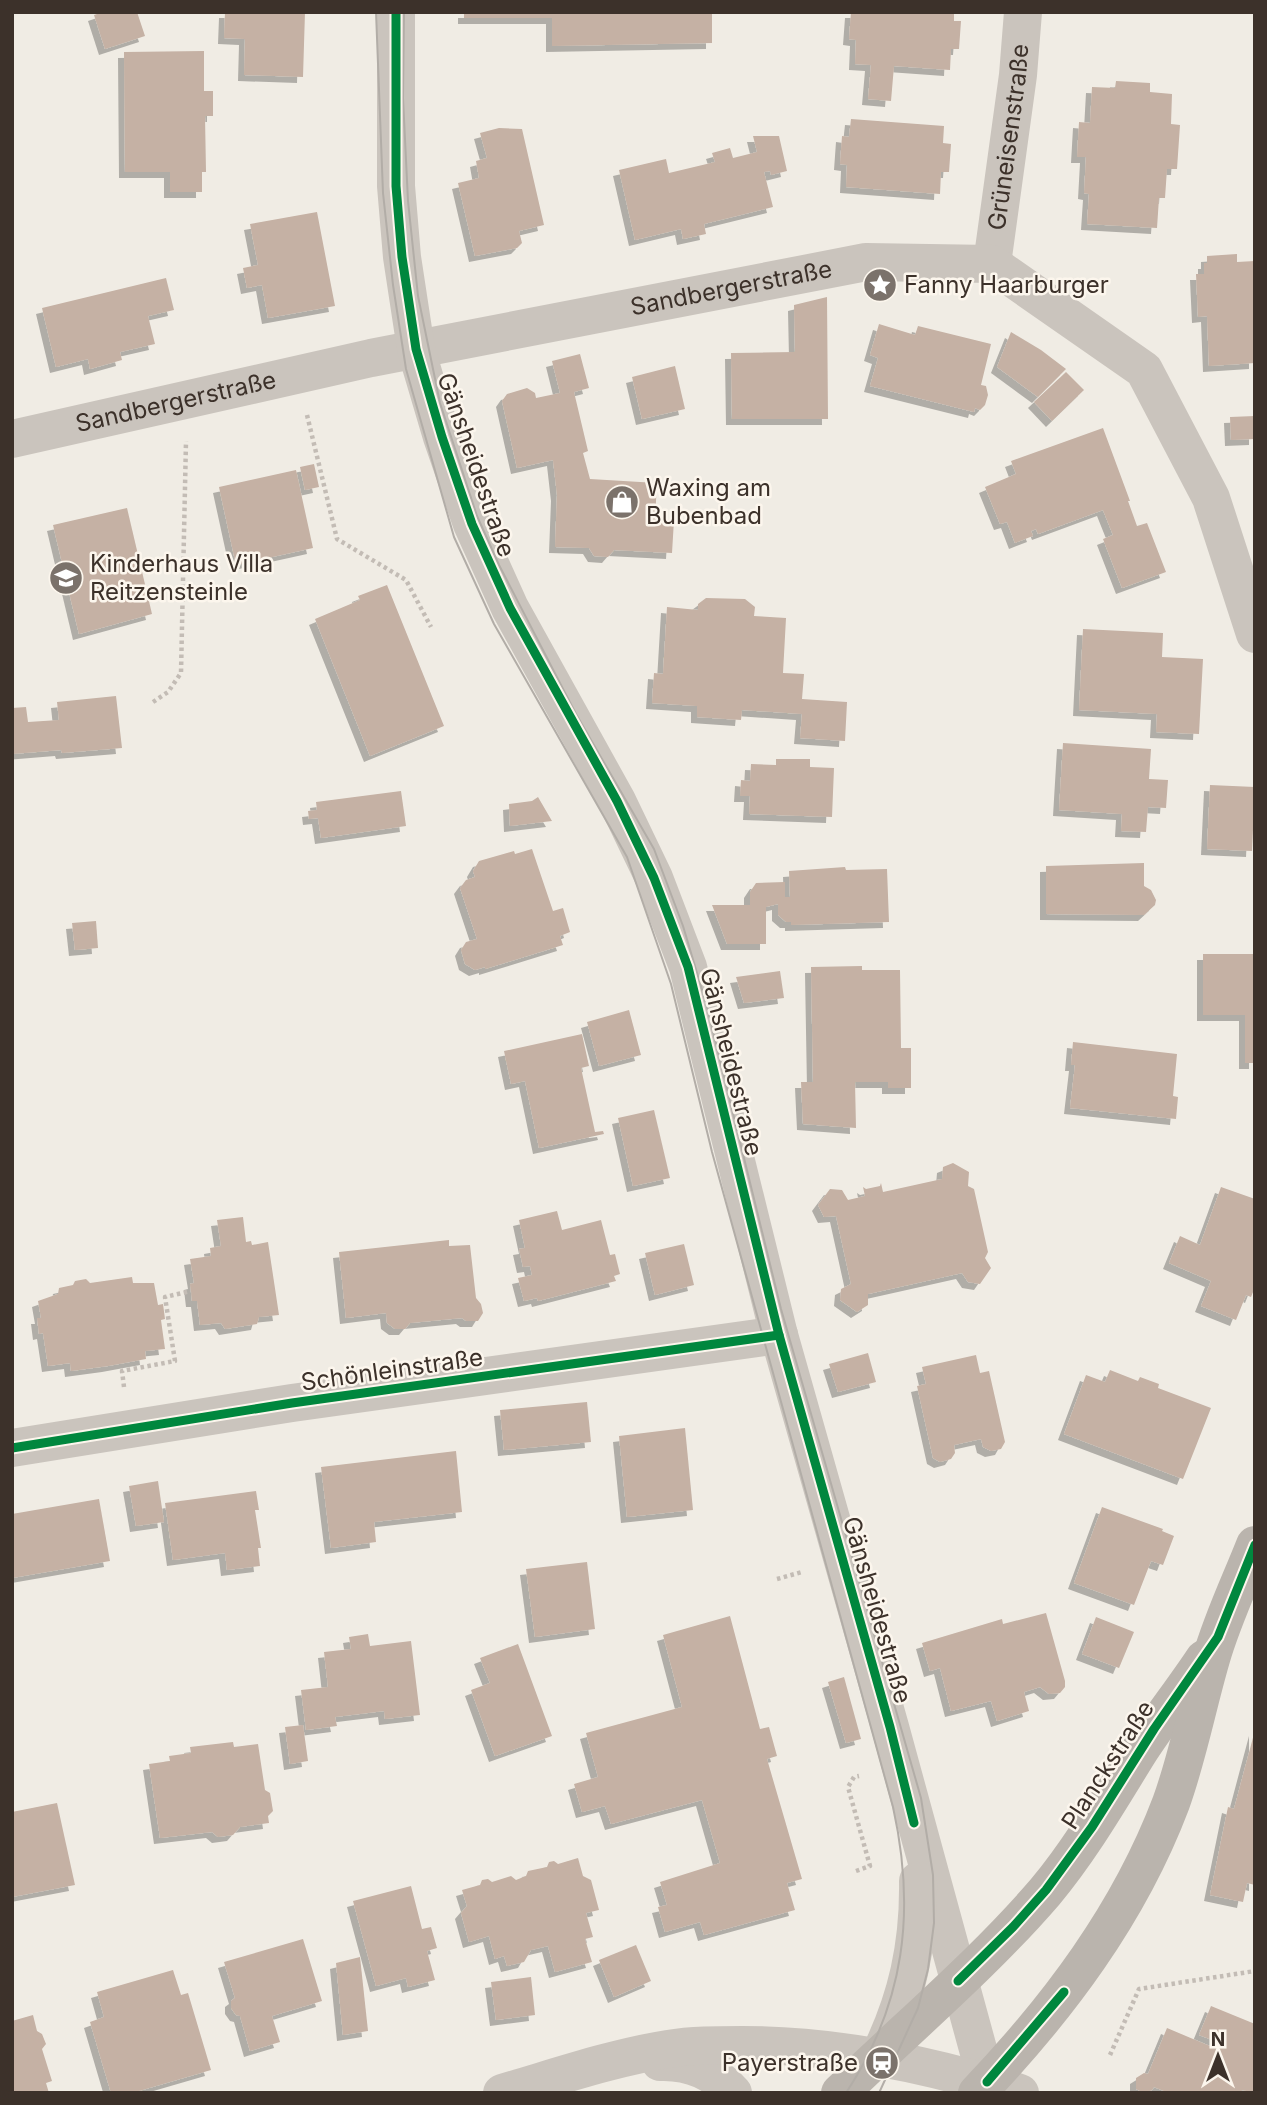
<svg xmlns="http://www.w3.org/2000/svg" width="1267" height="2105" viewBox="0 0 1267 2105" font-family="Inter,sans-serif">
	<defs>
		<filter id="shadow"><feDropShadow dx="-6" dy="6" stdDeviation="0" flood-color="#0004"/></filter>
	</defs>
	<rect width="100%" height="100%" fill="#f0ece4"/>
	<g fill="#c5b1a4" filter="url(#shadow)">
		<polygon points="103,12 137,12 145,36 105,49 94,15"/>
		<polygon points="225,12 305,12 303,77 244,75 245,39 224,38"/>
		<polygon points="464,12 712,12 712,43 552,46 552,18 464,18"/>
		<polygon points="851,12 954,12 954,21 961,21 959,49 951,49 950,70 894,66 891,101 868,99 871,65 855,64 856,40 849,39"/>
		<polygon points="204,51 204,91 213,91 213,116 205,116 206,172 202,172 202,192 170,192 170,172 125,172 124,52"/>
		<polygon points="1116,81 1150,83 1150,92 1172,94 1171,124 1180,125 1177,169 1167,169 1165,198 1159,198 1157,228 1087,224 1089,194 1084,193 1086,157 1077,157 1079,122 1090,123 1092,87 1115,88"/>
		<polygon points="851,119 944,126 943,143 951,144 949,172 941,172 940,194 846,187 847,165 840,164 842,136 849,137"/>
		<polygon points="499,128 522,129 544,225 519,231 522,243 517,248 475,256 458,183 479,178 476,161 487,158 480,133"/>
		<polygon points="753,136 779,136 787,171 771,175 770,171 764,172 773,207 704,224 706,234 683,239 681,229 635,240 619,170 666,159 669,173 715,162 712,153 730,148 733,158 757,152"/>
		<polygon points="317,212 335,306 268,318 262,285 247,288 243,268 258,265 250,224"/>
		<polygon points="1237,254 1237,262 1255,261 1255,363 1209,366 1207,316 1198,317 1196,274 1204,274 1204,263 1207,263 1207,256"/>
		<polygon points="166,278 174,310 148,316 155,344 120,352 122,360 90,369 88,359 56,367 42,308"/>
		<polygon points="827,297 828,419 732,419 731,353 795,352 794,305"/>
		<polygon points="879,324 915,335 918,326 991,344 981,385 986,386 988,395 985,405 980,410 975,408 974,412 870,386 878,358 870,355"/>
		<polygon points="1011,332 1041,350 1066,369 1038,397 997,367"/>
		<polygon points="580,354 589,388 574,392 588,451 583,453 590,479 657,483 655,519 674,520 672,553 614,550 608,557 594,556 589,548 555,547 557,495 553,460 517,468 502,401 507,394 527,388 535,393 536,398 560,393 552,361"/>
		<polygon points="675,366 685,409 642,419 632,377"/>
		<polygon points="1066,372 1084,390 1052,421 1034,402"/>
		<polygon points="1255,416 1255,439 1231,440 1230,417"/>
		<polygon points="1103,428 1130,501 1128,501 1137,526 1147,523 1166,572 1122,588 1103,539 1113,535 1103,510 1038,534 1036,529 1031,531 1033,536 1015,543 1007,522 1000,524 985,487 1016,474 1011,461"/>
		<polygon points="314,464 319,487 305,490 300,467"/>
		<polygon points="296,470 313,548 236,565 219,487"/>
		<polygon points="127,508 152,614 79,634 53,525"/>
		<polygon points="387,585 444,726 370,756 315,619 360,600 358,596"/>
		<polygon points="706,598 745,599 755,607 754,616 786,618 783,673 804,674 802,699 847,702 845,741 800,738 802,714 742,710 741,720 697,717 697,706 652,703 654,673 663,674 667,607 698,610 698,604"/>
		<polygon points="1083,629 1163,633 1162,657 1203,659 1199,734 1156,732 1157,714 1079,710"/>
		<polygon points="116,696 122,748 62,753 61,750 12,754 12,708 26,707 28,722 59,720 57,702"/>
		<polygon points="1063,743 1151,749 1149,779 1168,780 1166,808 1148,807 1146,832 1121,831 1122,814 1059,810"/>
		<polygon points="776,759 810,759 810,767 834,768 832,817 749,814 750,796 740,796 741,780 750,781 751,764 776,765"/>
		<polygon points="1210,785 1255,787 1252,851 1207,849"/>
		<polygon points="401,791 406,826 321,838 318,818 309,819 308,811 317,810 316,802"/>
		<polygon points="538,797 552,821 510,826 509,804 532,801"/>
		<polygon points="532,849 553,911 563,908 570,932 560,936 563,945 485,969 485,967 475,970 465,964 461,950 466,942 477,939 460,888 466,880 475,877 473,871 479,861 514,851 515,854"/>
		<polygon points="1144,863 1144,886 1151,890 1156,900 1155,905 1144,915 1046,914 1046,866"/>
		<polygon points="845,867 846,870 887,869 889,922 791,925 791,922 786,922 778,915 778,904 766,907 766,944 727,944 712,905 750,905 750,892 756,883 785,882 785,897 790,897 789,871"/>
		<polygon points="96,921 98,948 75,950 72,923"/>
		<polygon points="1203,954 1255,954 1255,1063 1245,1063 1245,1015 1203,1015"/>
		<polygon points="862,966 862,970 900,970 901,1048 911,1048 911,1088 888,1088 888,1082 855,1082 856,1128 803,1124 801,1082 813,1082 811,967"/>
		<polygon points="780,971 784,998 744,1003 736,977"/>
		<polygon points="629,1010 641,1055 599,1066 587,1022"/>
		<polygon points="582,1034 589,1066 581,1068 595,1132 603,1131 604,1134 539,1148 525,1081 511,1084 504,1051"/>
		<polygon points="1073,1042 1177,1054 1173,1096 1178,1097 1176,1119 1070,1108 1075,1065 1071,1065"/>
		<polygon points="654,1110 670,1178 633,1186 618,1118"/>
		<polygon points="953,1163 969,1172 968,1186 974,1189 988,1252 985,1258 991,1268 980,1284 968,1282 962,1273 868,1294 868,1305 857,1312 840,1300 841,1289 851,1284 836,1216 824,1217 818,1205 830,1189 842,1190 848,1200 865,1196 863,1187 866,1189 880,1186 881,1183 883,1192 942,1179 943,1167"/>
		<polygon points="1221,1187 1255,1199 1255,1287 1251,1297 1246,1295 1236,1320 1201,1306 1211,1281 1169,1263 1180,1236 1200,1245"/>
		<polygon points="557,1211 562,1230 601,1220 610,1255 615,1254 620,1274 614,1276 616,1281 538,1301 537,1298 524,1301 518,1278 532,1275 530,1266 523,1267 519,1249 525,1248 519,1220"/>
		<polygon points="243,1217 246,1242 251,1241 252,1245 268,1242 279,1315 259,1317 257,1324 225,1329 221,1323 200,1325 197,1301 192,1301 190,1284 194,1283 190,1259 211,1256 210,1248 221,1246 217,1220"/>
		<polygon points="449,1240 449,1246 470,1245 476,1298 481,1304 483,1313 478,1321 466,1321 462,1318 410,1323 405,1329 395,1329 387,1323 386,1313 346,1318 339,1252"/>
		<polygon points="684,1244 694,1285 655,1295 645,1253"/>
		<polygon points="132,1277 133,1283 154,1283 158,1305 163,1304 165,1319 161,1320 165,1349 145,1351 146,1359 108,1366 71,1371 70,1363 48,1366 43,1333 39,1334 37,1318 41,1318 38,1301 58,1294 59,1288 73,1285 75,1281 86,1279 90,1283"/>
		<polygon points="868,1353 876,1382 838,1392 829,1364"/>
		<polygon points="976,1355 980,1373 989,1371 1005,1442 1001,1449 991,1451 983,1447 981,1439 954,1445 955,1453 951,1459 940,1462 933,1458 917,1386 926,1384 922,1367"/>
		<polygon points="1110,1370 1138,1381 1140,1377 1159,1384 1158,1388 1211,1408 1183,1479 1064,1434 1086,1375 1105,1382"/>
		<polygon points="587,1402 591,1442 504,1450 500,1410"/>
		<polygon points="685,1428 693,1510 627,1517 619,1436"/>
		<polygon points="456,1451 462,1512 374,1522 376,1542 331,1548 321,1467"/>
		<polygon points="158,1481 164,1522 136,1526 129,1486"/>
		<polygon points="256,1491 259,1510 255,1510 261,1548 258,1548 260,1566 227,1570 225,1553 173,1560 165,1503"/>
		<polygon points="99,1499 110,1561 12,1578 12,1514"/>
		<polygon points="1102,1507 1163,1529 1162,1531 1174,1536 1163,1565 1151,1561 1134,1605 1074,1583"/>
		<polygon points="587,1562 595,1629 535,1637 526,1569"/>
		<polygon points="1046,1613 1065,1681 1065,1687 1060,1693 1049,1694 1040,1687 1024,1692 1029,1711 997,1721 991,1701 951,1711 940,1668 930,1671 922,1643 1002,1619 1003,1624"/>
		<polygon points="730,1616 760,1729 769,1727 777,1756 767,1759 802,1879 787,1883 795,1910 704,1935 700,1922 665,1932 658,1907 667,1905 660,1882 720,1863 702,1800 611,1824 605,1806 582,1812 574,1784 598,1777 586,1733 682,1707 663,1635"/>
		<polygon points="1096,1617 1134,1632 1119,1668 1082,1654"/>
		<polygon points="368,1634 370,1646 411,1641 420,1715 385,1719 384,1711 335,1717 337,1726 306,1730 301,1690 328,1687 324,1652 351,1649 349,1637"/>
		<polygon points="518,1644 552,1736 495,1756 471,1690 490,1683 480,1658"/>
		<polygon points="844,1677 861,1739 846,1743 828,1682"/>
		<polygon points="303,1725 308,1761 290,1764 285,1727"/>
		<polygon points="1255,1730 1255,1885 1247,1883 1243,1902 1210,1895 1228,1807 1234,1809"/>
		<polygon points="233,1742 234,1747 258,1744 265,1790 270,1793 273,1811 268,1816 269,1823 240,1827 233,1835 218,1837 212,1832 160,1838 149,1764 170,1761 169,1756 191,1753 190,1747"/>
		<polygon points="57,1803 75,1885 12,1897 12,1812"/>
		<polygon points="578,1858 583,1876 591,1880 599,1910 586,1913 593,1937 585,1939 592,1962 555,1972 548,1946 531,1950 524,1962 507,1966 504,1956 495,1959 489,1936 469,1942 461,1913 467,1906 462,1890 480,1885 482,1880 488,1879 492,1882 511,1876 516,1880 526,1876 528,1871 547,1867 549,1862 554,1861 558,1864"/>
		<polygon points="411,1886 422,1929 431,1927 437,1948 427,1951 435,1980 408,1987 406,1978 376,1986 353,1901"/>
		<polygon points="303,1939 322,2001 272,2016 280,2042 250,2051 240,2016 236,2015 231,2008 231,2001 235,1998 224,1962"/>
		<polygon points="636,1945 651,1981 614,1997 599,1960"/>
		<polygon points="360,1957 368,2031 343,2035 336,1963"/>
		<polygon points="173,1970 181,1995 188,1993 211,2070 132,2093 111,2093 90,2022 104,2017 97,1992"/>
		<polygon points="531,1977 535,2015 496,2020 491,1982"/>
		<polygon points="1211,2006 1255,2024 1255,2093 1242,2090 1241,2093 1169,2093 1154,2087 1152,2090 1144,2093 1136,2089 1136,2078 1144,2073 1148,2074 1167,2028 1212,2047 1215,2041 1199,2035"/>
		<polygon points="33,2015 37,2031 42,2034 46,2044 42,2049 52,2081 46,2083 49,2093 12,2093 12,2021"/>
	</g>
	<g fill="none" stroke-linecap="round" stroke-linejoin="round">
		<g stroke="#c3bcb5" stroke-width="4.5" stroke-dasharray="3.5 3.5" stroke-linecap="butt">
			<polyline points="307,415 337,539 406,580 431,627"/>
			<polyline points="153,702 168,692 181,673 186,441"/>
			<polyline points="124,1387 122,1371 175,1361 165,1297 191,1291"/>
			<polyline points="777,1579 802,1572"/>
			<polyline points="856,1871 870,1866 848,1787 854,1777 859,1776"/>
			<polyline points="1110,2055 1139,1989 1255,1971"/>
		</g>
		<g stroke="#cac4bd" stroke-width="38">
			<path id="s1" d="M992,264l26,-189 5,-63"/>
			<path id="s2" d="M12,439l359,-81 495,-96 126,2 152,106 67,128 44,136"/>
			<polyline points="12,1448 292,1403 779,1335"/>
		</g>
		<g stroke="#cac4bd" stroke-width="38">
			<polyline points="396,12 396,186 402,257 416,349 442,437 472,524 510,608 617,801 654,878 688,967 779,1335 890,1727 987,2082"/>
			<path d="M879,2056c28,-57 40,-111 39,-175"/>
			<path d="M660,2062c29,-1 54,9 73,31"/>
			<path d="M502,2093c55,-16 110,-35 166,-44 24,-4 49,-4 74,-4 96,0 187,19 278,48"/>
		</g>
		<g stroke="#bab4ad" stroke-width="38">
			<path d="M840,2093c69,-67 143,-129 205,-201 35,-42 63,-90 92,-137 21,-33 45,-63 67,-96"/>
			<path d="M977,2093c81,-85 152,-179 194,-290 17,-47 26,-96 40,-144 11,-39 29,-76 44,-114"/>
		</g>
		<g stroke="#b2ada7" stroke-width="2">
			<path d="M376,12l7,181 10,92 13,84 48,168 40,87 133,233 44,127 41,168 181,655c23,104 12,196 -47,286"/>
			<polyline points="404,12 403,98 408,201 418,296 440,403 477,516 499,565 576,714 654,849 683,926 706,1003 781,1309 921,1798 933,1875 934,1923 928,1969 918,2008 879,2093"/>
		</g>
		<g stroke="#fcf6ed" stroke-width="13">
			<g id="cycleway">
				<polyline points="396,12 396,186 402,257 416,349 442,437 472,524 510,608 617,801 654,878 688,967 779,1335 890,1727 914,1823"/>
				<polyline points="12,1448 292,1403 779,1335"/>
				<polyline points="958,1981 1013,1927 1046,1890 1092,1827 1154,1729 1218,1637 1255,1545"/>
				<polyline points="987,2082 1064,1992"/>
			</g>
		</g>
		<use href="#cycleway" stroke="#00873e" stroke-width="9"/>
	</g>
	<defs>
		<g id="sight-disc" transform="scale(1.75)"><circle r="9.5" fill="#7b726b" stroke="#fcf6ed"/><path d="M0-6L1.8-2.2L6-1.7L2.9 1.2L3.7 5.4L0 3.3L-3.7 5.4L-2.9 1.2L-6-1.7L-1.8-2.2Z" fill="#fff"/></g>
		<g id="shop-disc" transform="scale(1.75)"><circle r="9.5" fill="#7b726b" stroke="#fcf6ed"/><path d="M-5-2.5h2.3a2.7 3.5 0 0 1 5.4 0H5L5.5 6h-11ZM-1.5-2.5h3a1.5 2.3 0 0 0-3 0Z" fill="#fff"/></g>
		<g id="school-disc" transform="scale(1.75)"><circle r="9.5" fill="#7b726b" stroke="#fcf6ed"/><path d="M0-5L7-2L0 1L-7-2ZM-4 1L0 2.5L4 1V4Q0 6-4 4Z" fill="#fff"/></g>
		<g id="station-disc" transform="scale(1.75)"><circle r="9.5" fill="#7b726b" stroke="#fcf6ed"/><path d="M-3-6H3Q5-6 5-4V2Q5 4 3 4L4.5 6H3L1.5 4h-3L-3 6H-4.5L-3 4Q-5 4-5 2V-4Q-5-6-3-6ZM-3.5-4v3h7v-3ZM-3.5 1v1.5H-2V1ZM2 1v1.5H3.5V1Z" fill="#fff"/></g>
	</defs>
	<g fill-rule="evenodd">
		<use href="#sight-disc" x="880" y="285"/>
		<use href="#shop-disc" x="622" y="502"/>
		<use href="#school-disc" x="66" y="578"/>
		<use href="#station-disc" x="882" y="2063"/>
	</g>
	<g text-anchor="middle" stroke-width="5" stroke-linejoin="round" paint-order="stroke">
		<g font-size="24" fill="#3c312a" stroke="#fcf6ed">
			<text dy="8" stroke="none"><textPath href="#s1" startOffset="128">Grüneisenstraße</textPath></text>
			<text dy="8" stroke="none"><textPath href="#s2" startOffset="735">Sandbergerstraße</textPath></text>
			<text dy="8" stroke="none"><textPath href="#s2" startOffset="168">Sandbergerstraße</textPath></text>
			<text transform="translate(476 465) rotate(71)" y="8">Gänsheidestraße</text>
			<text transform="translate(731 1062) rotate(76)" y="8">Gänsheidestraße</text>
			<text transform="translate(392 1370) rotate(-8)" y="8">Schönleinstraße</text>
			<text transform="translate(877 1610) rotate(74)" y="8">Gänsheidestraße</text>
			<text transform="translate(1108 1765) rotate(-57)" y="8">Planckstraße</text>
		</g>
		<g font-size="24" fill="#3c312a" stroke="#fcf6ed" text-anchor="start">
			<text x="904" y="293">Fanny Haarburger</text>
			<text x="646" y="496">Waxing am<tspan x="646" dy="28">Bubenbad</tspan></text>
			<text x="90" y="572">Kinderhaus Villa<tspan x="90" dy="28">Reitzensteinle</tspan></text>
			<text x="858" y="2071" text-anchor="end">Payerstraße</text>
		</g>
	</g>
	<rect width="1267" height="2105" fill="none" stroke="#3c312a" stroke-width="28"/>
	<g transform="translate(1218 2056)" stroke="#fcf6ed" stroke-width="5" paint-order="stroke">
	<path d="M0-5L12 26L0 18L-12 26Z" fill="#3c312a"/>
	<text y="-10" font-size="19" font-weight="bold" text-anchor="middle" fill="#3c312a">N</text>
	</g>
</svg>
